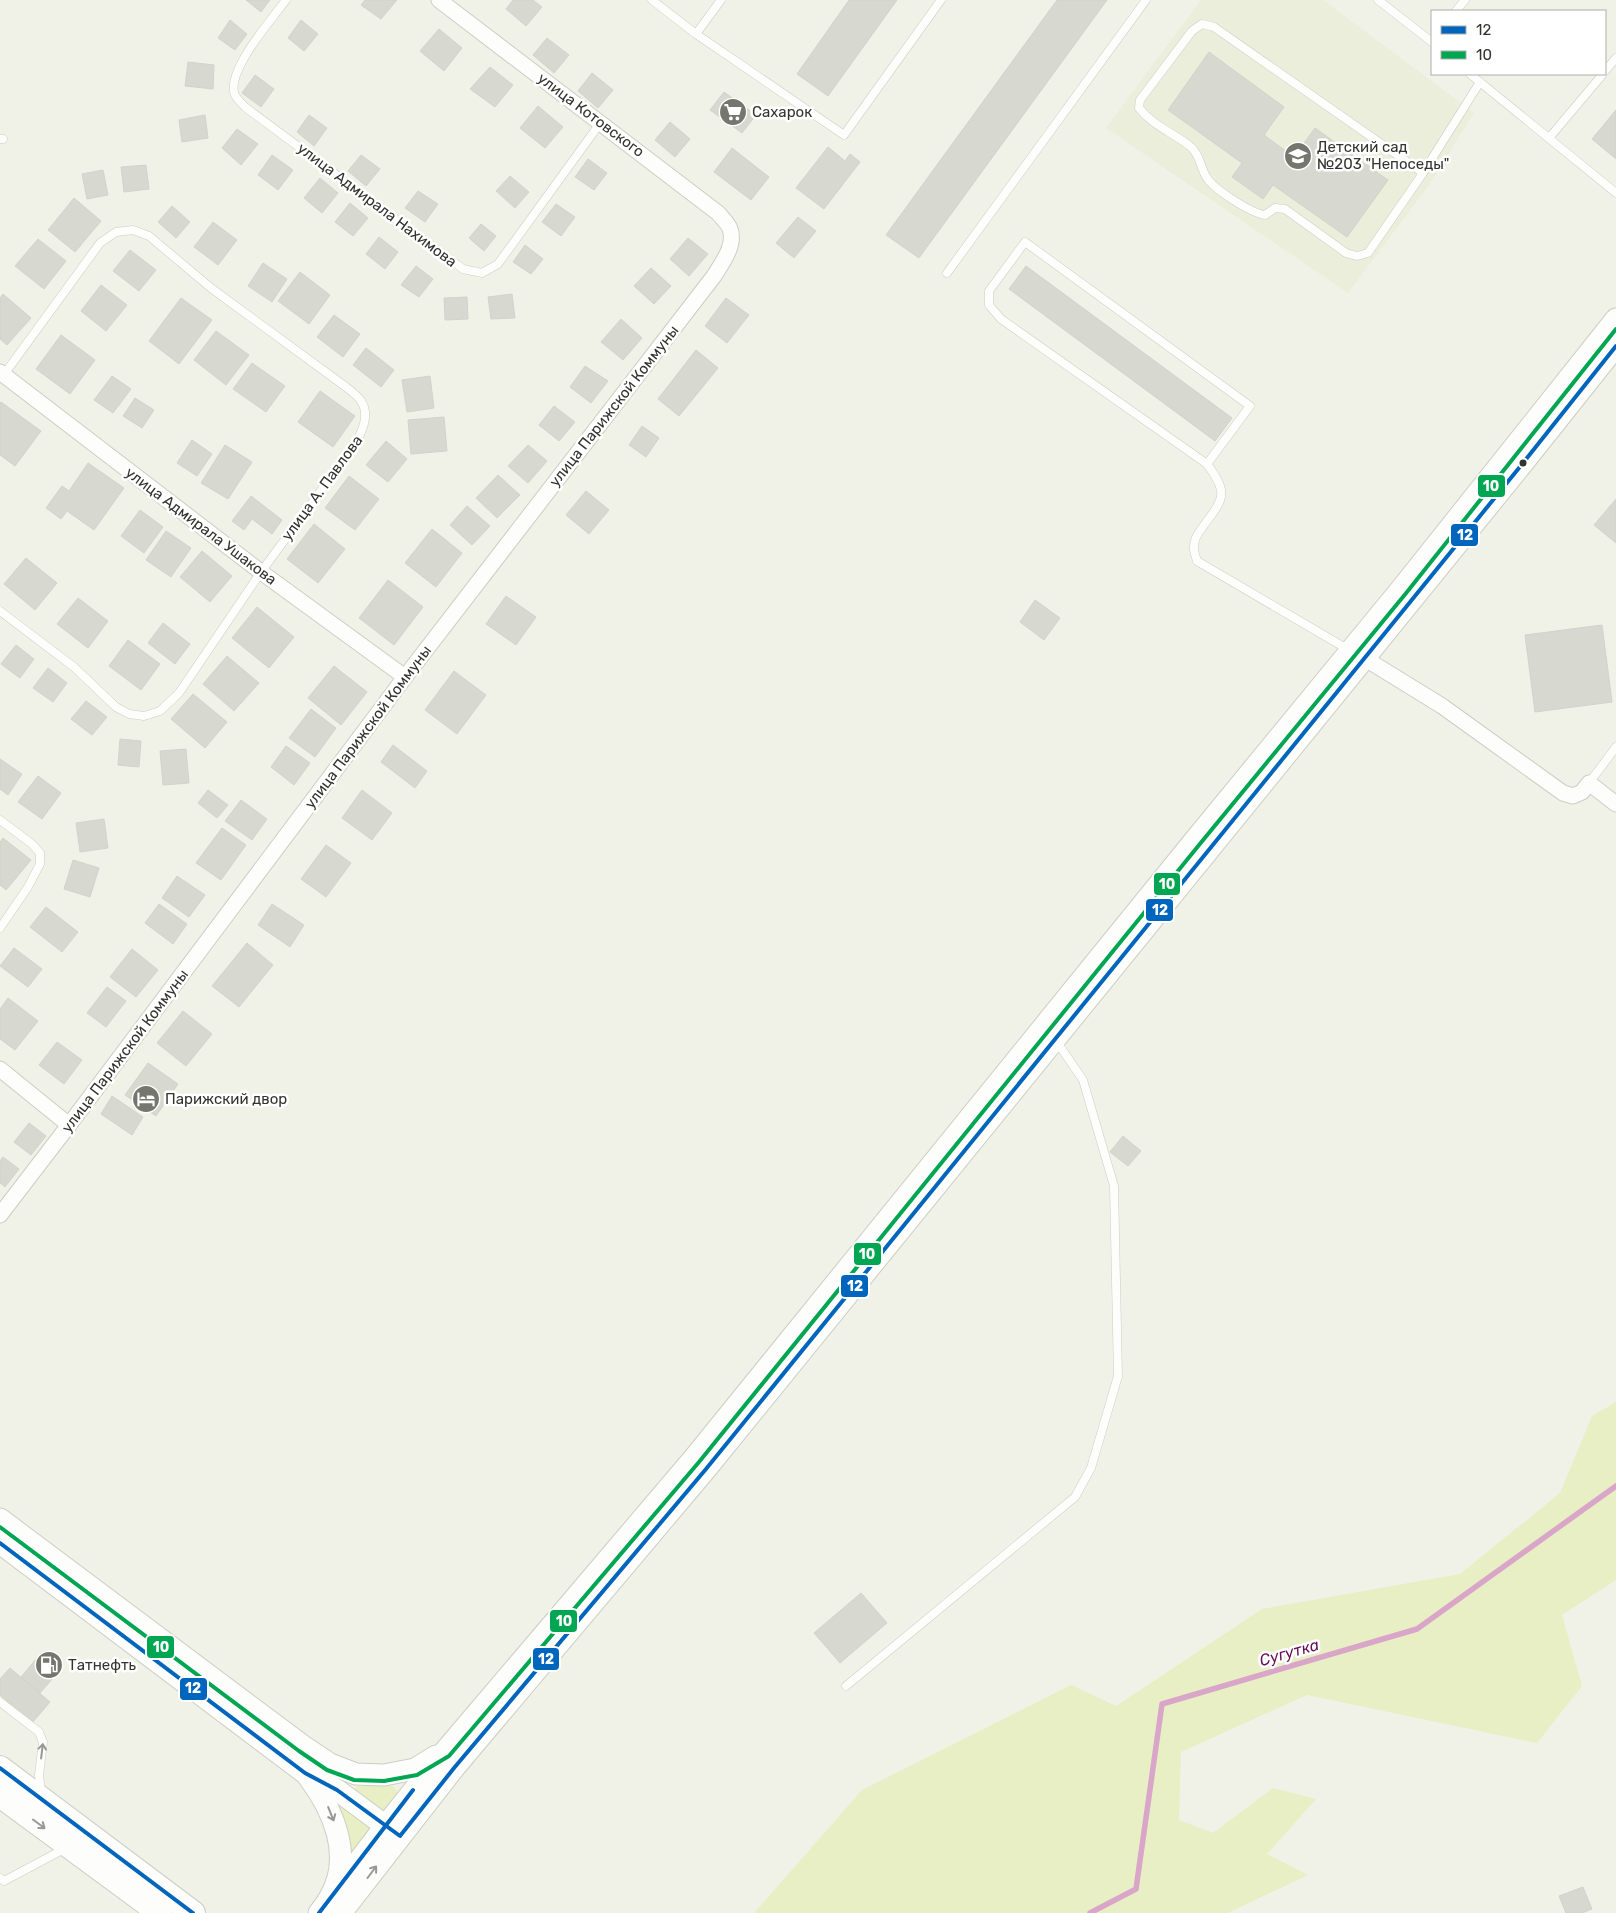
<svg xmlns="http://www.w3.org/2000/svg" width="1616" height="1913" viewBox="0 0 1616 1913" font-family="Rubik,sans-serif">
	<rect width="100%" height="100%" fill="#f0f2e7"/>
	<polygon fill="#eaeeda" points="1201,0 1323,0 1474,113 1429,185 1348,293 1106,128"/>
	<g fill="#e8efc4">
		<polygon points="1616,1402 1616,1580 1562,1615 1582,1686 1537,1743 1307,1695 1181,1752 1179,1820 1213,1833 1273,1788 1316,1799 1267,1854 1308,1875 1228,1913 754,1913 862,1790 1071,1685 1116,1706 1262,1609 1460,1574 1560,1493 1592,1416"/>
		<polygon points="357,1786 393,1786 396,1789 397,1793 383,1812 353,1793 354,1789"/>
		<polygon points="339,1804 369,1827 367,1833 353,1850 350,1851 337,1806"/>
	</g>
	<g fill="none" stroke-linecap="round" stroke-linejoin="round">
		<polyline stroke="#d9a5c8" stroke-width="5.5" points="1090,1913 1136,1889 1162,1704 1417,1629 1616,1486"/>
	</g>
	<g fill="#d7d8d0" stroke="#d2d3cb">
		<polygon points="246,0 270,0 261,12"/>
		<polygon points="365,0 397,0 381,19 361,5"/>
		<polygon points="513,0 533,0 542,7 526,26 506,9"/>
		<polygon points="849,0 897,0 828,96 797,74"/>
		<polygon points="1057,0 1107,0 919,258 886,235"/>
		<polygon points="230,20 247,34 235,50 218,38"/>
		<polygon points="301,20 318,34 304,51 288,38"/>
		<polygon points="439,29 462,48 444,71 420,51"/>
		<polygon points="547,38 569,55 554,73 533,55"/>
		<polygon points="1209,52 1284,107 1264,135 1294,157 1315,128 1388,180 1347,237 1273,185 1263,199 1232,177 1242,163 1168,110"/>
		<polygon points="188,62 214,65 213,89 185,86"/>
		<polygon points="490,67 513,85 495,107 470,89"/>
		<polygon points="592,73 613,90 598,108 578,91"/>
		<polygon points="255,75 274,89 261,107 242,93"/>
		<polygon points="724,92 756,115 742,133 710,110"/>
		<polygon points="538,106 563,127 545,148 520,128"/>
		<polygon points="1616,110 1616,159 1592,139"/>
		<polygon points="205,115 208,138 182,142 179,120"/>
		<polygon points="309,115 327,128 314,146 297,132"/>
		<polygon points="670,122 690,139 675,157 655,140"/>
		<polygon points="237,129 258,144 241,165 222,148"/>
		<polygon points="828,147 845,161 850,154 860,162 824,209 796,188"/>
		<polygon points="732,148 769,177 751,200 714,172"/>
		<polygon points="272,155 293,170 278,190 258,175"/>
		<polygon points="361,155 380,169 366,186 348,171"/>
		<polygon points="588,159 607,173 594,190 575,177"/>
		<polygon points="146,165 149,189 124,192 121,167"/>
		<polygon points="103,170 108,195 87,199 82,174"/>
		<polygon points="510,176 529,192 515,208 496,191"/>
		<polygon points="320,178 338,193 322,213 304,198"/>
		<polygon points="418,191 438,204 425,222 405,208"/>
		<polygon points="74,198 101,221 75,252 48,230"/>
		<polygon points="350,203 368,218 353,236 335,222"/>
		<polygon points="556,204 575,217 561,236 542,222"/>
		<polygon points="172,206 190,222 176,238 158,222"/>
		<polygon points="798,217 816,231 794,258 776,243"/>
		<polygon points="213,222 237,240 218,265 194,247"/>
		<polygon points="481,224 496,236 484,251 469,238"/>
		<polygon points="379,237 398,252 385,269 366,254"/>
		<polygon points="688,238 708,254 689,276 670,259"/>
		<polygon points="38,239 66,261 44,289 15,266"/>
		<polygon points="525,245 543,259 531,274 513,262"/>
		<polygon points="130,250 156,270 139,291 113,271"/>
		<polygon points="263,263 287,279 272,302 248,286"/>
		<polygon points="416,266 433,279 419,297 401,285"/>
		<polygon points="1026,266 1232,418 1215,441 1009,289"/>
		<polygon points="651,268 671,286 654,304 634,286"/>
		<polygon points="300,272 330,295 309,324 278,301"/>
		<polygon points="101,285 127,305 106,331 81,311"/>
		<polygon points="3,294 31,318 7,345 0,339 0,298"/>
		<polygon points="512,294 515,318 491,319 488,297"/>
		<polygon points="467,297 468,319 445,320 444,298"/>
		<polygon points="181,298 212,320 179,364 149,341"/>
		<polygon points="726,298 749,315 727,343 705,326"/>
		<polygon points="334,315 360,334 343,357 317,337"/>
		<polygon points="621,319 642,338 623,360 601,342"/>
		<polygon points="216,331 249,355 226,385 194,360"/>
		<polygon points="61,335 95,360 70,394 36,369"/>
		<polygon points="366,348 394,370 381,387 353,365"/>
		<polygon points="696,350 718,368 679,416 658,399"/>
		<polygon points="252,363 285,386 266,412 233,389"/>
		<polygon points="585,366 608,381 591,403 570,387"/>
		<polygon points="112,376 131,389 113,413 94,400"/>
		<polygon points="430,376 434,408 407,412 402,380"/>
		<polygon points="320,391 355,416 333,447 298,422"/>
		<polygon points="135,398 154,410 142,428 123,416"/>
		<polygon points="1,402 41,431 15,466 0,455 0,403"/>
		<polygon points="554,406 575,422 559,441 539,425"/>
		<polygon points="444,417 447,451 411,454 408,420"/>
		<polygon points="642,426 659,438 646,457 629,445"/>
		<polygon points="192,440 212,454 197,476 177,463"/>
		<polygon points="386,441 407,459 388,482 366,465"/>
		<polygon points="225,445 252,462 228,499 201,483"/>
		<polygon points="528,445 547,461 528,483 508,466"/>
		<polygon points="88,463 124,488 94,530 67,511 61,519 46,508 62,486 69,491"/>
		<polygon points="498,475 520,495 497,518 476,498"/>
		<polygon points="349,476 379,499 355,530 325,508"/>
		<polygon points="586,491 609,510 589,534 566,515"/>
		<polygon points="251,496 282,520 272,534 252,519 244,530 232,521"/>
		<polygon points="1616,499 1616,543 1594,525"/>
		<polygon points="467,506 490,526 472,545 450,525"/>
		<polygon points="140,510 163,527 144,553 121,536"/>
		<polygon points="314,524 345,549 318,583 287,559"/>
		<polygon points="432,529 462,553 436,587 405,563"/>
		<polygon points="166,531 191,548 171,577 146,560"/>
		<polygon points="202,551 232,576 210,602 180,577"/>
		<polygon points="26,558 57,583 35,610 4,584"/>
		<polygon points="388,580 423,607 394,645 359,618"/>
		<polygon points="506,596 536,617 516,645 486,624"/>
		<polygon points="78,598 108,621 88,648 57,624"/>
		<polygon points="1035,600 1060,618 1044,640 1020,622"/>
		<polygon points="257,607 294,637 269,668 232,638"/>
		<polygon points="163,623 190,644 175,664 148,643"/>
		<polygon points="1602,625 1612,702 1535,712 1525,635"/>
		<polygon points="128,640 160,664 141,690 109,666"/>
		<polygon points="16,645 34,659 20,678 1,664"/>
		<polygon points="227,656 259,683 234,711 203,684"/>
		<polygon points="334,666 367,692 341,725 308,698"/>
		<polygon points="48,668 67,683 53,702 33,688"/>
		<polygon points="454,671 486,695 457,734 425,710"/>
		<polygon points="193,694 227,722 205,748 171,719"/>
		<polygon points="86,701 107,717 92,735 71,719"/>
		<polygon points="311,709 336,728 315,757 289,738"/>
		<polygon points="120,739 141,741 139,767 118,765"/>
		<polygon points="393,745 427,771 415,788 381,762"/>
		<polygon points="286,746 310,763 294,785 271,767"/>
		<polygon points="186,749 189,783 163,785 160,751"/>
		<polygon points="0,759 22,774 8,795 0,789"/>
		<polygon points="38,776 61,793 42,819 18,802"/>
		<polygon points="208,790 228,805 217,818 198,803"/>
		<polygon points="362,790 392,813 372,840 342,818"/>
		<polygon points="241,800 267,819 252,840 225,821"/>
		<polygon points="104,819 108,848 80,852 76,823"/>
		<polygon points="222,828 246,845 221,880 196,863"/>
		<polygon points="3,838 31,860 6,890 0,885 0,842"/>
		<polygon points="326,845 351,863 326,897 301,879"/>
		<polygon points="73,860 99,868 90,897 64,889"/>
		<polygon points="177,876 205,895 189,917 162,898"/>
		<polygon points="159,904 187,924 173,944 145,923"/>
		<polygon points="272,904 304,925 290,947 258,925"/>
		<polygon points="46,907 78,932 62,952 30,927"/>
		<polygon points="247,943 273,965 239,1007 212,986"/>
		<polygon points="14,948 42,969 28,987 0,966"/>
		<polygon points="132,949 158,970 136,997 110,977"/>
		<polygon points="107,987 126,1001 106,1027 87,1013"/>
		<polygon points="8,998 38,1021 15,1050 0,1039 0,1009"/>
		<polygon points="183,1011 212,1034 186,1066 157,1043"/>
		<polygon points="57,1042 82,1060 64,1084 39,1065"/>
		<polygon points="148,1063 178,1084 156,1116 125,1095"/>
		<polygon points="112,1096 143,1117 132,1135 101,1114"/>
		<polygon points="29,1123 46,1136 31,1155 14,1142"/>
		<polygon points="1123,1136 1141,1151 1128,1166 1110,1152"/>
		<polygon points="3,1157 19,1169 5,1187 0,1183 0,1161"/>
		<polygon points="861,1593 887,1623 840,1663 814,1633"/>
		<polygon points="41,1653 60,1670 40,1693 21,1677"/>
		<polygon points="10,1668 50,1702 32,1723 0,1695 0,1679"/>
		<polygon points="1583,1887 1592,1909 1582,1913 1566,1913 1559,1896"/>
	</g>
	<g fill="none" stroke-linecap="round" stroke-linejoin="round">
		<g stroke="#cccec5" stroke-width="9">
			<g id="lane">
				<path d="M286,0c-14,19 -61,72 -51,95 2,4 7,9 10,12l218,162 19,4 16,-9 103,-142"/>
				<polyline points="652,0 696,34 844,135 941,0"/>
				<polyline points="1378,0 1432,42"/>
				<polyline points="1456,11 1465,0"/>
				<polyline points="696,34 721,0"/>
				<polyline points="1605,71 1616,58"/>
				<polyline points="1470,74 1616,193"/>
				<polyline points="1549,138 1603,74"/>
				<polyline points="0,139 3,139"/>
				<path d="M1423,173l-209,-146 -12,-3 -10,7 -52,69 -1,8c14,18 35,25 52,39 10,9 9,21 16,31 8,12 44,35 58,37l10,-7 10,1 61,44 11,3 11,-3 55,-80 57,-91"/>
				<polygon points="1025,242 1250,406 1207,464 1001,319 989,305 989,291"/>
				<polyline points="947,273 1146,0"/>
				<path d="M1207,464c23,31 16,35 -5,64 -4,5 -8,12 -8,18 -1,4 2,11 3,15l152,89"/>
				<path d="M0,611l74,56 42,40 13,7 15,2 16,-5 19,-18 82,-121 92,-125c8,-13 18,-31 8,-46 -3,-5 -10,-10 -15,-14l-135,-99 -62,-52 -16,-6 -17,2 -16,11 -97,133"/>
				<polyline points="1589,783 1616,747"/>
				<polyline points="0,820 32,844 40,853 40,864 28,887 0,928"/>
				<polyline points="846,1686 1075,1497 1091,1468 1118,1376 1114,1186 1083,1080 1057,1042"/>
				<polyline points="0,1702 39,1732 43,1742 39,1775 41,1792"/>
				<polyline points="0,1878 4,1881 66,1848"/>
			</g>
		</g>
		<g stroke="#cccec5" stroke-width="17">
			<g id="street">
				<polyline points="0,372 261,572 405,677"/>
				<polyline points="1364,658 1442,706 1563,793 1573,796 1582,792 1589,783 1616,804"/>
				<polyline points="0,1069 69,1125"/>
				<path d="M0,1215l69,-90 336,-448 309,-401c8,-13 22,-31 16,-47 -2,-6 -8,-11 -12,-16l-279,-213"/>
			</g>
		</g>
		<g stroke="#cccec5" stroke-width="23">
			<g id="secondary">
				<polyline points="0,1519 303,1746 330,1764 356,1774 384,1775 415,1769 436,1756"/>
				<polyline points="0,1543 305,1773 337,1790 395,1833"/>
				<path d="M307,1775c26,34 47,81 23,122 -3,6 -7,11 -11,16"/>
				<polyline points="331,1897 386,1825 445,1751 694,1458 1194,841 1402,588 1616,319"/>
				<polyline points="341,1913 454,1768 706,1469 1523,463 1616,346"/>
			</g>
		</g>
		<g stroke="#cccec5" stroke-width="26">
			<g id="primary">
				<polyline points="0,1768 193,1913"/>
				<polyline points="0,1795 160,1913"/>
			</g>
		</g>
		<use href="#lane" stroke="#fdfdfb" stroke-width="8"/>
		<use href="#street" stroke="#fdfdfb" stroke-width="15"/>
		<use href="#secondary" stroke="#fdfdfb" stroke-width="21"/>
		<use href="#primary" stroke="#fdfdfb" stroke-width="24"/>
		<g stroke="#fff" stroke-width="8">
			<g id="bus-1">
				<polyline points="0,1543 305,1773 337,1790 400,1836 454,1768 706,1469 1523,463 1616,346"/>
				<polyline points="0,1768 193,1913"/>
				<polyline points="319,1913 413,1790"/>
			</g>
		</g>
		<g stroke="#fff" stroke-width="8">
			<polyline id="bus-2" points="0,1527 299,1751 327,1770 354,1780 384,1781 417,1775 449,1756 699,1462 1199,845 1407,592 1616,329"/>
		</g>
		<use href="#bus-1" stroke="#0065bd" stroke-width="4"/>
		<use href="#bus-2" stroke="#00a651" stroke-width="4"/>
	</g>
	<defs><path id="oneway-shaft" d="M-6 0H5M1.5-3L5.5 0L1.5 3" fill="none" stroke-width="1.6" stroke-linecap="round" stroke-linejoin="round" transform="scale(1.25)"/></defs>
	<g stroke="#989894">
		<use href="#oneway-shaft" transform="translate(42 1751) rotate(-83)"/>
		<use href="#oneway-shaft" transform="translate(331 1814) rotate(68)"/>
		<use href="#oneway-shaft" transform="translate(39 1824) rotate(37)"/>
		<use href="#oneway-shaft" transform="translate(372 1872) rotate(-53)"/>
	</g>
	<defs>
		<g id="supermarket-disc" transform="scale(1.4375)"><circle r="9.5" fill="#75766e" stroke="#fff"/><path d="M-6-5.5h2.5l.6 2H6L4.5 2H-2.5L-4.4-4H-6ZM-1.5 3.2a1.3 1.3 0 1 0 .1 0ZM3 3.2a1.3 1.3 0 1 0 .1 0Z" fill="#fff"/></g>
		<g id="school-disc" transform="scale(1.4375)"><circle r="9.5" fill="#75766e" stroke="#fff"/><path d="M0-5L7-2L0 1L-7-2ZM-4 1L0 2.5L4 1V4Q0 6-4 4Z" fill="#fff"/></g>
		<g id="hotel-disc" transform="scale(1.4375)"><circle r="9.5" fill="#75766e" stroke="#fff"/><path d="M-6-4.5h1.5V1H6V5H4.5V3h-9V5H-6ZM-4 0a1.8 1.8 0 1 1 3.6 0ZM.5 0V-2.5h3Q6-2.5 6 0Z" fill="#fff"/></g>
		<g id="fuel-disc" transform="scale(1.4375)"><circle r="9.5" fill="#75766e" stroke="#fff"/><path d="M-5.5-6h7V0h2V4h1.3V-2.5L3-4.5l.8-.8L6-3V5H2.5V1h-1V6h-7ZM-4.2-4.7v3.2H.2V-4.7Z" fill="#fff"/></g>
	</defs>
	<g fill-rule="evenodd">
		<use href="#supermarket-disc" x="733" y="112"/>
		<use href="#school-disc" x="1298" y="156"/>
		<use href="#hotel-disc" x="146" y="1099"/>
		<use href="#fuel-disc" x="49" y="1665"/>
	</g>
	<circle fill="#33342d" stroke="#fff" stroke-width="2" cx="1523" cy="463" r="4.5"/>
	<g text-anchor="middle" stroke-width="5" stroke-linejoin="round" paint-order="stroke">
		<g font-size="15" fill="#33342d" stroke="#fff" text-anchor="start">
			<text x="752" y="117">Сахарок</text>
			<text x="1317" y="152">Детский сад<tspan x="1317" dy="17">№203 "Непоседы"</tspan></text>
			<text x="165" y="1104">Парижский двор</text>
			<text x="68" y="1670">Татнефть</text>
		</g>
		<g font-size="15" fill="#33342d" stroke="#fff">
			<text transform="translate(591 115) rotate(37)" y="5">улица Котовского</text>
			<text transform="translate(377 205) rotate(37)" y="5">улица Адмирала Нахимова</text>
			<text transform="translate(614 406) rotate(-52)" y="5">улица Парижской Коммуны</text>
			<text transform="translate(322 488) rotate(-54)" y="5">улица А. Павлова</text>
			<text transform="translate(201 526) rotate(37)" y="5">улица Адмирала Ушакова</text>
			<text transform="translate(368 727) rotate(-53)" y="5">улица Парижской Коммуны</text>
			<text transform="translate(125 1051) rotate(-53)" y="5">улица Парижской Коммуны</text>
		</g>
		<g font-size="16" font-style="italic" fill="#680d57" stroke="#fff">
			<text transform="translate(1289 1652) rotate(-16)" y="6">Сугутка</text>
		</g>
	</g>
	<g stroke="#fff" stroke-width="2">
		<rect x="1477" y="474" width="29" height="24" rx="5" fill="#00a651"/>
		<rect x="1450" y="523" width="29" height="24" rx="5" fill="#0065bd"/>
		<rect x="1153" y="872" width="28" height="24" rx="5" fill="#00a651"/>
		<rect x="1145" y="898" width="29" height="24" rx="5" fill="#0065bd"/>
		<rect x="853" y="1242" width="29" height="24" rx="5" fill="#00a651"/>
		<rect x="840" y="1274" width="29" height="24" rx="5" fill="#0065bd"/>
		<rect x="549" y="1609" width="29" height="24" rx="5" fill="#00a651"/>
		<rect x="146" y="1635" width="29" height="24" rx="5" fill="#00a651"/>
		<rect x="532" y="1647" width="28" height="24" rx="5" fill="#0065bd"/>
		<rect x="179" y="1677" width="29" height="24" rx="5" fill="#0065bd"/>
	</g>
	<g font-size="14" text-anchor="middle" font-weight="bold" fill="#fff">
		<text x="1491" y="491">10</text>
		<text x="1465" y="540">12</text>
		<text x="1167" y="889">10</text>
		<text x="1160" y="915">12</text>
		<text x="867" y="1259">10</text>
		<text x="855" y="1291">12</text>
		<text x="564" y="1626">10</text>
		<text x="161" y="1652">10</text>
		<text x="546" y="1664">12</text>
		<text x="193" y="1693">12</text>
	</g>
	<rect x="1431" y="10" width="175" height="65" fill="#ffffff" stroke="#adaeab"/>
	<rect x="1441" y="26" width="25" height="8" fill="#0065bd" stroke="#adaeab"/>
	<text x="1476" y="35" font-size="15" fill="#33342d">12</text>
	<rect x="1441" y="51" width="25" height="8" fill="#00a651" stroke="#adaeab"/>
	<text x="1476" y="60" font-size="15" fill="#33342d">10</text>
</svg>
